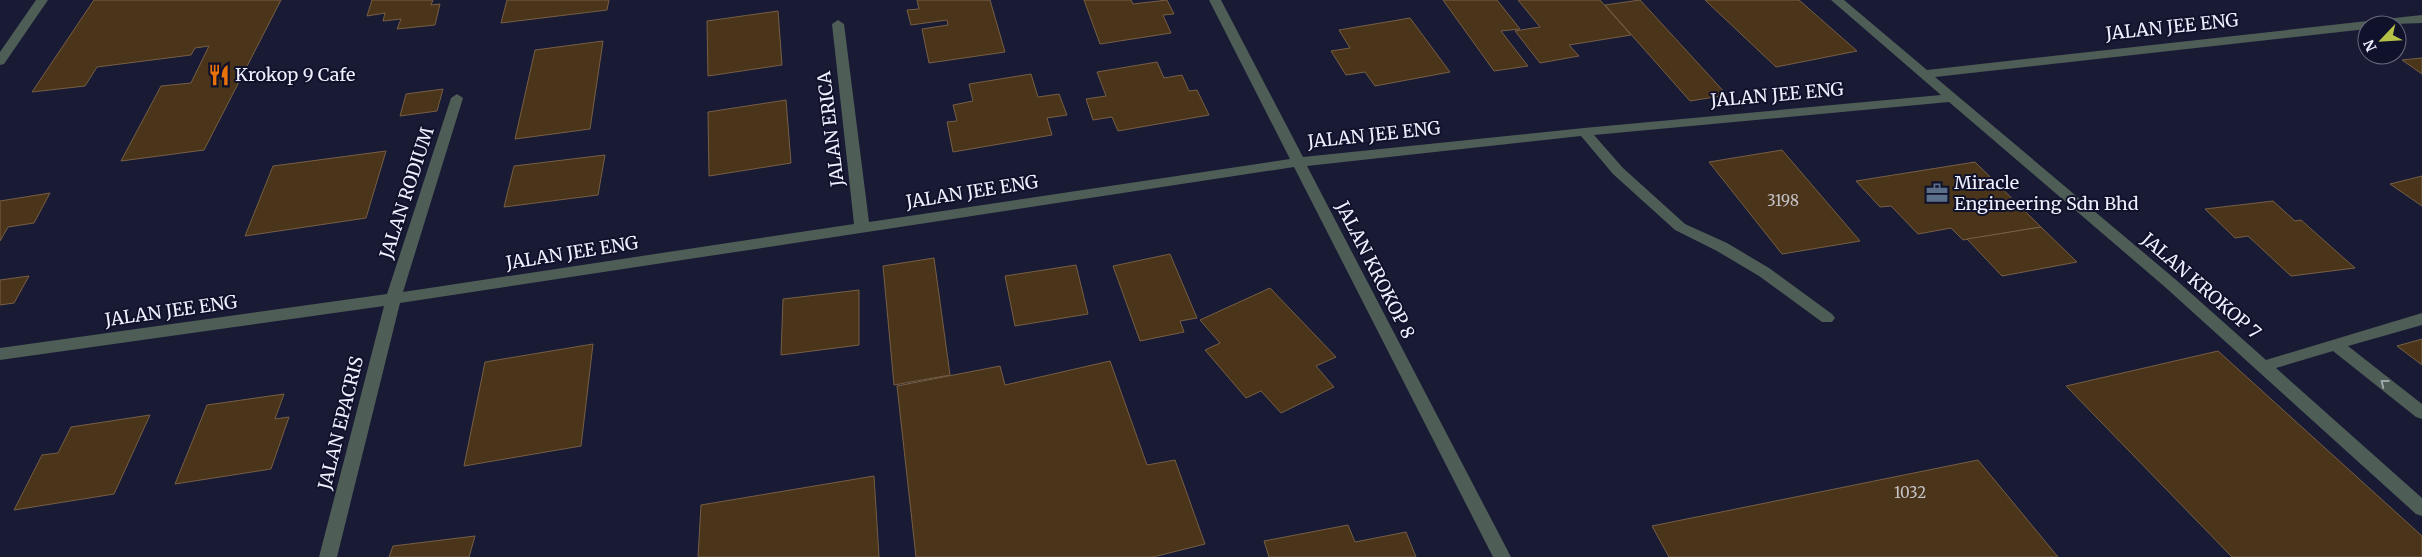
<svg xmlns="http://www.w3.org/2000/svg" width="2422" height="557" viewBox="0 0 2422 557" font-family="Merriweather,serif">
	<rect width="100%" height="100%" fill="#191b35"/>
	<g fill="#4a351b" stroke="#765e44">
		<polygon points="94,0 281,0 204,150 121,161 161,86 191,83 209,46 195,48 191,55 97,67 85,86 32,92"/>
		<polygon points="372,0 433,0 431,5 440,4 435,25 397,29 401,19 383,21 385,13 367,16"/>
		<polygon points="507,0 609,0 607,10 501,23"/>
		<polygon points="917,0 990,0 1005,52 929,63 922,29 948,25 947,20 911,25 907,10 919,9"/>
		<polygon points="1084,0 1131,0 1133,4 1167,0 1174,14 1163,15 1171,33 1100,44"/>
		<polygon points="1443,0 1497,0 1520,29 1501,31 1528,66 1494,71"/>
		<polygon points="1518,0 1600,0 1631,35 1569,45 1579,56 1540,63 1515,31 1540,27"/>
		<polygon points="1640,0 1727,95 1690,101 1605,5"/>
		<polygon points="1705,0 1799,0 1857,51 1776,67"/>
		<polygon points="778,11 782,65 708,76 707,21"/>
		<polygon points="1410,18 1450,72 1375,86 1365,72 1346,75 1331,51 1350,48 1339,30"/>
		<polygon points="603,41 590,129 515,139 535,50"/>
		<polygon points="2422,58 2422,74 2402,60"/>
		<polygon points="1157,62 1164,78 1182,75 1189,91 1197,90 1209,115 1118,131 1112,117 1093,120 1086,99 1106,96 1097,72"/>
		<polygon points="1031,74 1038,97 1059,94 1067,115 1047,118 1052,135 953,152 947,122 957,121 953,105 973,101 969,84"/>
		<polygon points="443,89 437,111 400,116 406,94"/>
		<polygon points="786,100 791,163 709,176 708,112"/>
		<polygon points="1782,150 1860,241 1782,254 1709,162"/>
		<polygon points="386,151 366,218 245,236 273,166"/>
		<polygon points="605,155 598,195 504,207 514,166"/>
		<polygon points="1975,162 2041,227 1963,240 1951,228 1918,234 1891,206 1880,207 1856,181"/>
		<polygon points="2422,176 2422,206 2390,184"/>
		<polygon points="50,193 34,223 8,227 0,241 0,201"/>
		<polygon points="2273,201 2295,221 2301,220 2355,268 2291,276 2248,236 2235,238 2205,209"/>
		<polygon points="2041,227 2077,262 2002,276 1967,239"/>
		<polygon points="1170,254 1197,318 1180,321 1184,332 1140,341 1113,266"/>
		<polygon points="934,258 950,375 894,385 883,266"/>
		<polygon points="1076,265 1088,314 1015,326 1005,276"/>
		<polygon points="29,276 14,303 0,305 0,280"/>
		<polygon points="1270,288 1336,357 1316,366 1334,387 1281,413 1261,391 1246,398 1205,350 1220,343 1200,320"/>
		<polygon points="859,290 859,345 781,355 783,299"/>
		<polygon points="2422,339 2422,365 2397,346"/>
		<polygon points="593,344 581,446 464,466 485,362"/>
		<polygon points="2218,351 2422,536 2422,557 2232,557 2066,386"/>
		<polygon points="1110,361 1147,465 1175,460 1205,544 1153,557 916,557 897,386 1000,366 1005,385"/>
		<polygon points="284,394 275,419 289,417 271,469 175,484 207,405"/>
		<polygon points="150,415 114,494 14,510 42,455 58,453 71,427"/>
		<polygon points="1978,460 2058,557 1669,557 1652,526"/>
		<polygon points="874,476 879,557 698,557 701,505"/>
		<polygon points="1348,525 1355,542 1406,532 1416,557 1269,557 1264,541"/>
		<polygon points="475,536 469,557 389,557 393,546"/>
	</g>
	<g fill="none" stroke-linecap="round" stroke-linejoin="round">
		<g fill="#4e5d56" fill-rule="evenodd">
			<polygon points="36,0 48,0 4,64 0,65 0,52"/>
			<polygon points="1209,0 1221,0 1303,157 1584,128 1941,95 1831,0 1844,0 1927,70 2422,15 2422,23 2367,25 2367,29 1935,77 2175,279 2266,360 2422,313 2422,325 2348,346 2422,404 2422,419 2416,417 2333,351 2276,368 2422,498 2422,516 2416,514 2165,287 1949,102 1594,135 1623,168 1685,224 1727,243 1769,268 1832,314 1835,318 1832,322 1822,322 1759,276 1717,251 1675,230 1613,174 1581,136 1307,166 1511,557 1493,557 1294,167 400,303 337,557 319,557 384,306 0,360 0,348 387,294 451,98 457,94 463,98 403,292 854,224 832,24 838,20 844,24 869,222 1290,159"/>
		</g>
	</g>
	<defs><path id="oneway-chevron" d="M-2-3.5L2.5 0L-2 3.5" fill="none" stroke-width="1.6" stroke-linecap="round" stroke-linejoin="round" transform="scale(1.25)"/></defs>
	<use stroke="#9ea6aa" href="#oneway-chevron" transform="translate(2384 383) rotate(-142)"/>
	<defs>
		<g id="restaurant-bare" transform="scale(1.725)"><path d="M-5-6h1v4h1v-4h1v4h1v-4h1v5L-1.5 .5V6h-2V.5L-5-1ZM5-6V6H3V1.5H1.5Q1.5-4 5-6Z" fill="#e8710a" stroke="#10112a" stroke-width="2.5" paint-order="stroke"/></g>
		<g id="office-bare" transform="scale(1.725)"><path d="M-6-3h4V-5.5h4V-3h4V5H-6ZM-1-4.5V-3h2v-1.5ZM-6 0V1H6V0Z" fill="#5c6f8a" stroke="#10112a" stroke-width="2.5" paint-order="stroke"/></g>
	</defs>
	<g fill-rule="evenodd">
		<use href="#restaurant-bare" x="219" y="75"/>
		<use href="#office-bare" x="1937" y="193"/>
	</g>
	<g text-anchor="middle" stroke-width="4" stroke-linejoin="round" paint-order="stroke">
		<g font-size="15" fill="#c5c1c6">
			<text x="1783" y="206">3198</text>
			<text x="1910" y="498">1032</text>
		</g>
		<g font-size="18" fill="#eef0ff" stroke="#10112a">
			<text transform="translate(2172 27) rotate(-6)" y="6">JALAN JEE ENG</text>
			<text transform="translate(1777 95) rotate(-5)" y="6">JALAN JEE ENG</text>
			<text transform="translate(831 129) rotate(-97)" y="6">JALAN ERICA</text>
			<text transform="translate(1374 135) rotate(-6)" y="6">JALAN JEE ENG</text>
			<text transform="translate(972 192) rotate(-9)" y="6">JALAN JEE ENG</text>
			<text transform="translate(407 193) rotate(-72)" y="6">JALAN RODIUM</text>
			<text transform="translate(572 253) rotate(-9)" y="6">JALAN JEE ENG</text>
			<text transform="translate(1375 270) rotate(63)" y="6">JALAN KROKOP 8</text>
			<text transform="translate(2201 286) rotate(41)" y="6">JALAN KROKOP 7</text>
			<text transform="translate(171 311) rotate(-8)" y="6">JALAN JEE ENG</text>
			<text transform="translate(341 423) rotate(-76)" y="6">JALAN EPACRIS</text>
		</g>
		<g font-size="18" fill="#eef0ff" stroke="#10112a" text-anchor="start">
			<text x="235" y="81">Krokop 9 Cafe</text>
			<text x="1954" y="189">Miracle<tspan x="1954" dy="21">Engineering Sdn Bhd</tspan></text>
		</g>
	</g>
	<g transform="translate(2382 40) rotate(245)"><circle r="24" fill="#10112a" stroke="#696a7f"/>
	<path d="M0-4L9 19L0 12L-9 19Z" fill="#b6c148"/>
	<text y="-8" font-size="14" font-weight="bold" text-anchor="middle" fill="#eef0ff">N</text>
	</g>
</svg>
